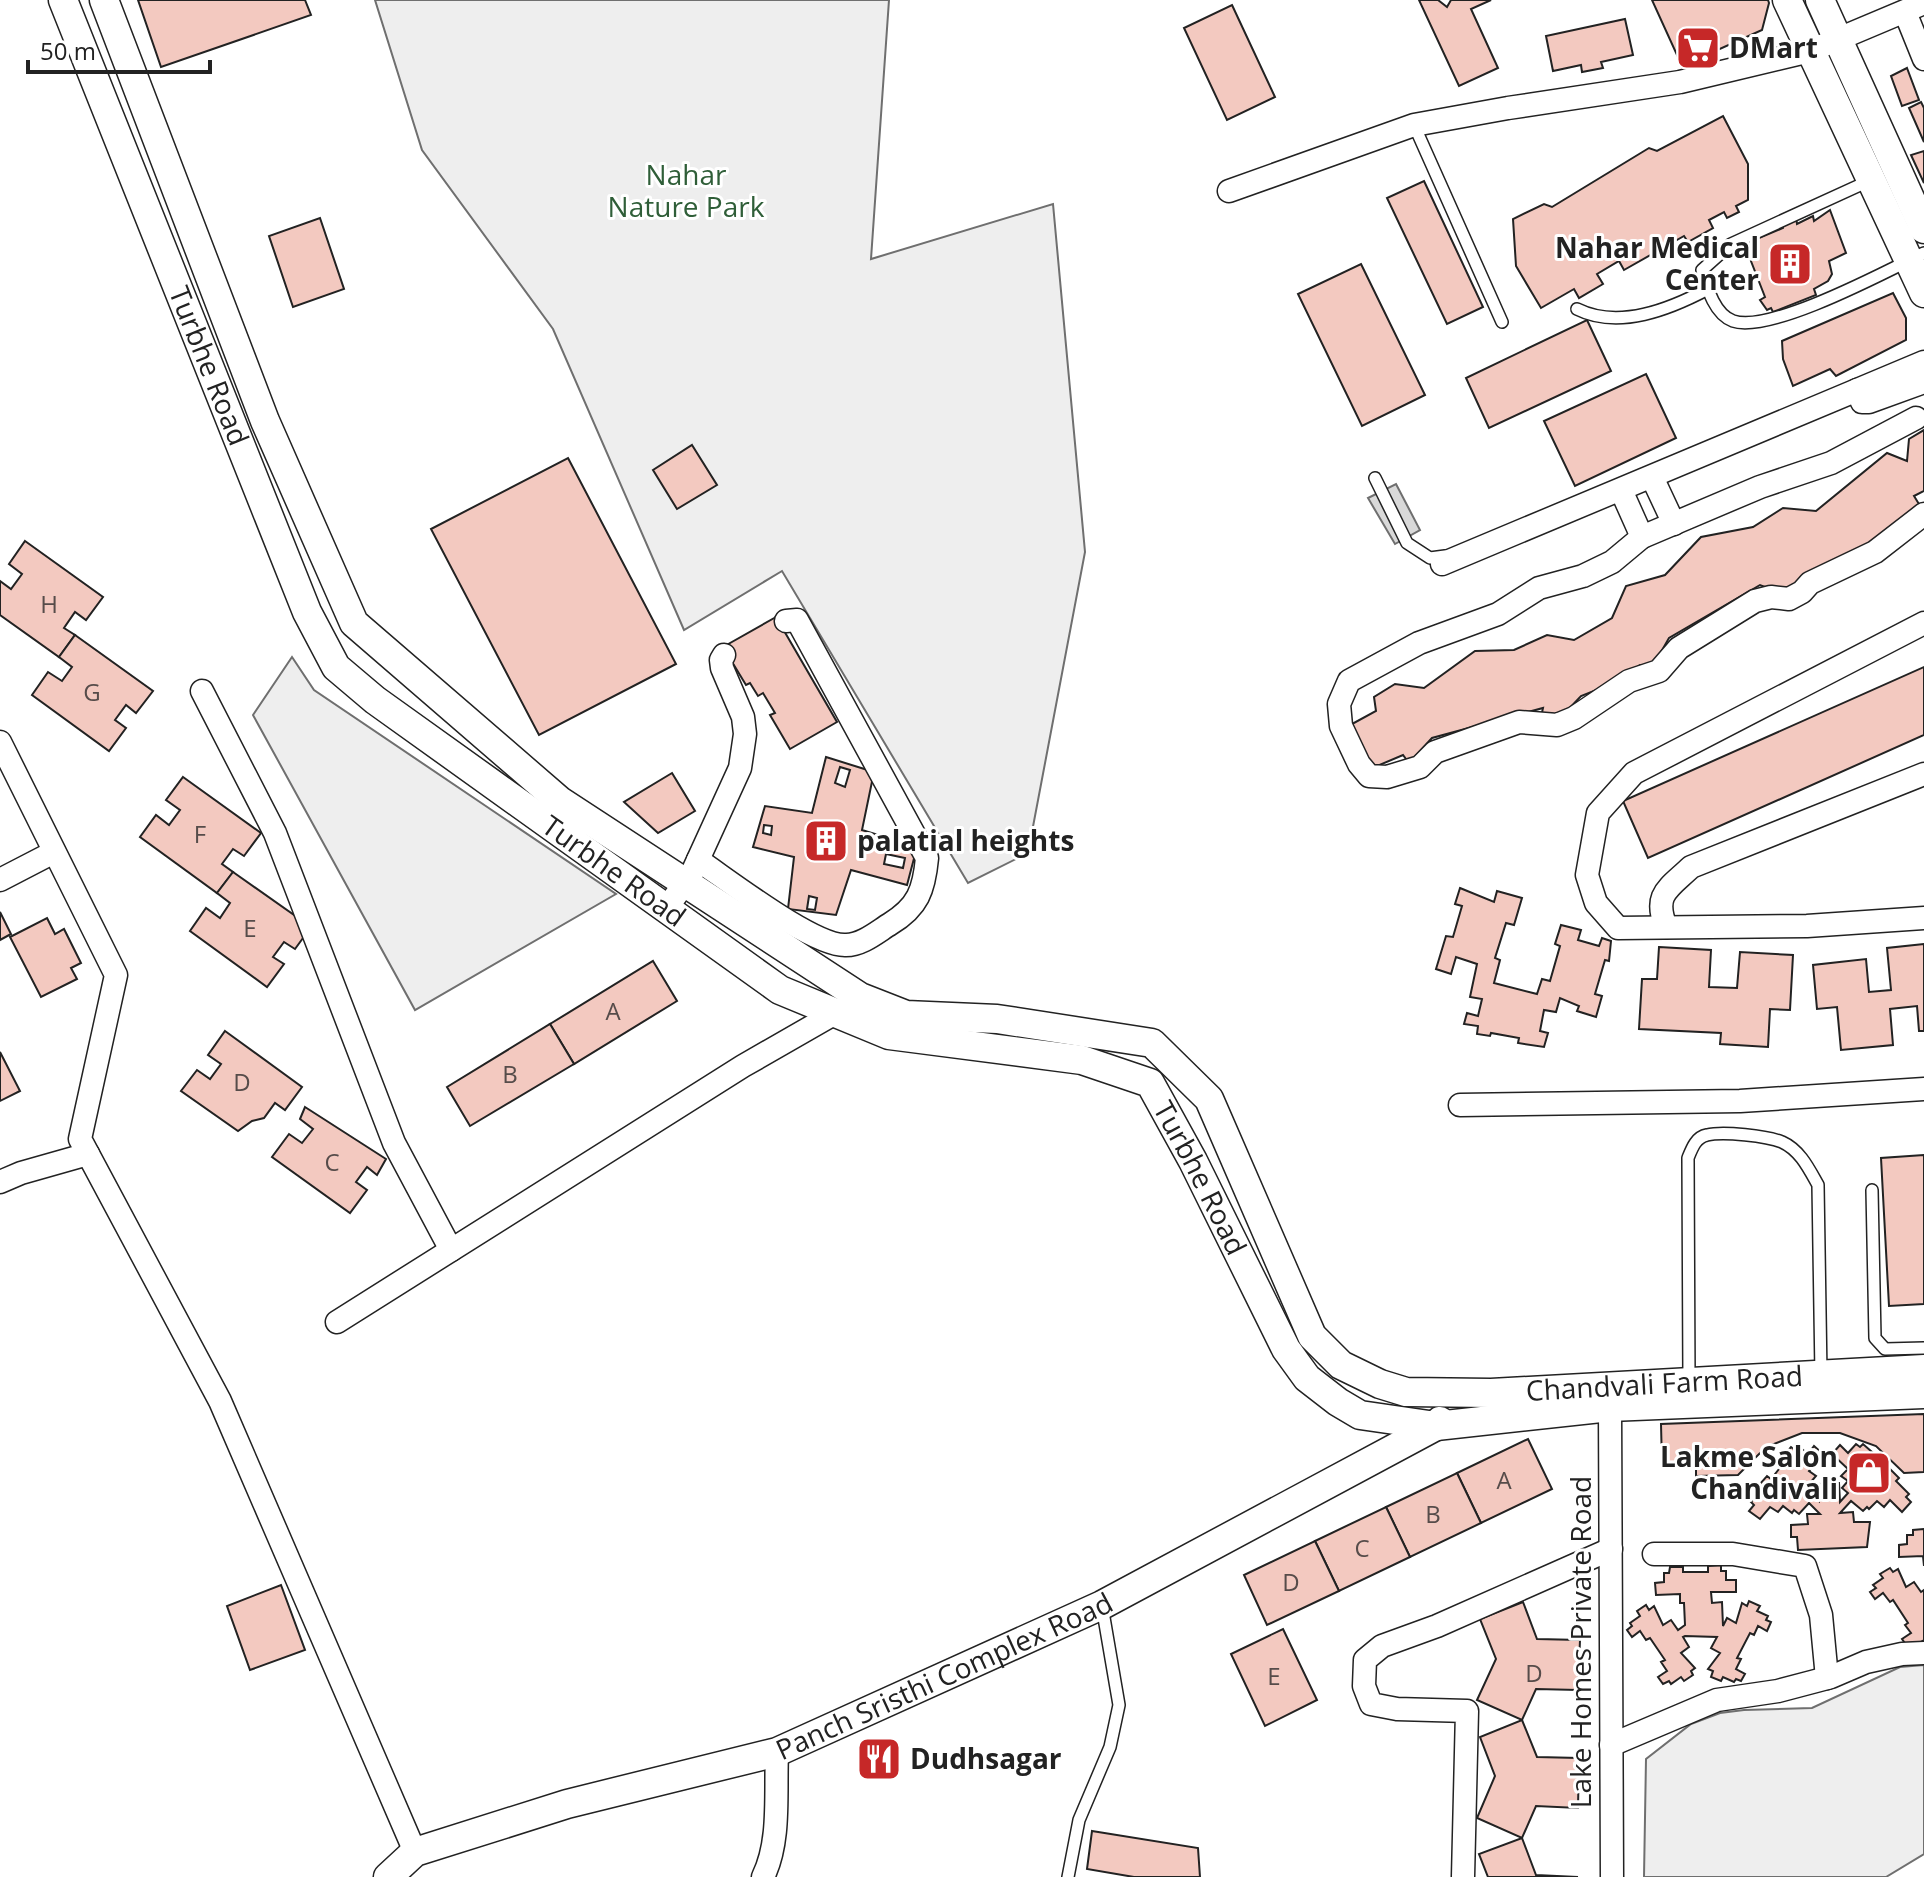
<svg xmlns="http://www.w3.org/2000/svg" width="1924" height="1877" viewBox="0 0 1924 1877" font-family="'Open Sans',sans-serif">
	<rect width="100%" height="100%" fill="#fff"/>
	<g fill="#eee" stroke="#6f6f6f" stroke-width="2">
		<polygon points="375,0 889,0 871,259 1053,204 1085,552 1028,853 968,883 782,571 684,630 553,329 422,150"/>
		<polygon points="292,657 314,690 616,894 415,1010 253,715"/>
		<polygon points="1924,1665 1924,1854 1886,1877 1644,1877 1646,1759 1691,1724 1720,1713 1744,1710 1812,1708 1900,1667"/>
	</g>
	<polygon fill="#d9d9d9" stroke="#6f6f6f" stroke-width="2" points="1396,484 1420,530 1395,544 1368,498"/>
	<g fill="#f3c9c0" stroke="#222" stroke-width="2" fill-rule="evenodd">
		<polygon points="138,0 305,0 311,15 161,67"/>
		<polygon points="1419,0 1438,0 1447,7 1451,0 1491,0 1471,9 1498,68 1459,86"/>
		<polygon points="1652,0 1768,0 1769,3 1762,30 1682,66"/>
		<polygon points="1232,5 1275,97 1227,120 1184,28"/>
		<polygon points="1625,19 1633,55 1601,62 1603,68 1582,72 1581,65 1553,71 1546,36"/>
		<polygon points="1907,68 1919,100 1902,106 1891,76"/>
		<polygon points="1921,102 1924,108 1924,142 1909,108"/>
		<polygon points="1723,116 1748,164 1748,200 1736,206 1739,212 1727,218 1724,212 1709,220 1713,228 1688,242 1684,236 1624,270 1619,261 1597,274 1603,284 1579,298 1574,289 1541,308 1516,266 1513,219 1544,204 1552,207 1649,148 1657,151"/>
		<polygon points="1924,151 1924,183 1911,155"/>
		<polygon points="1424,181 1483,307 1447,324 1387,198"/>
		<polygon points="1830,210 1846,253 1829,261 1832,274 1828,281 1814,289 1816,295 1773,312 1771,308 1767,310 1760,300 1765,297 1749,256 1747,243 1783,228 1782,222 1796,217 1797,224 1813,216 1814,221"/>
		<polygon points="320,218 344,289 293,307 269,236"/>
		<polygon points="1361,264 1425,395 1362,426 1298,294"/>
		<polygon points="1893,293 1906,318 1906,340 1836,376 1830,369 1793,386 1783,359 1782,341"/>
		<polygon points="1587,320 1611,371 1489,428 1466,378"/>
		<polygon points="1646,374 1676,438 1575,486 1544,421"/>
		<polygon points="1924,430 1924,491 1914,496 1922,509 1875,545 1794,590 1781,593 1760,585 1669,638 1652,668 1640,665 1609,685 1581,696 1562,716 1541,717 1543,708 1432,738 1409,763 1403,755 1370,769 1352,724 1376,711 1374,697 1395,684 1424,688 1475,651 1514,650 1547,635 1574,640 1612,618 1626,586 1665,575 1701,537 1753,527 1783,508 1816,511 1887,453 1907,461 1909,439"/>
		<polygon points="692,445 717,485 677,509 653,470"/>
		<polygon points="568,458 676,664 539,735 431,529"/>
		<polygon points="25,541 103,597 86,620 75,612 64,628 75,635 59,657 0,615 0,581 11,589 22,574 9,564"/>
		<polygon points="776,617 837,722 790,749 770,715 775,713 763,693 758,696 750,683 746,685 723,647"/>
		<polygon points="75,635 153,691 136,713 126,705 115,720 126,728 109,751 32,695 48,672 62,681 72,667 59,657"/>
		<polygon points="1924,667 1924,735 1648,858 1623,801"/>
		<path d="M826,757l48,15 -12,58 55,17 -10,38 -56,-15 -15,45 -48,-6 6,-52 -41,-10 12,-41 47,7zM840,767l10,3 -5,17 -10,-4zM764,825l8,1 -1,9 -8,-2zM886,854l19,4 -2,10 -19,-4zM809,896l8,2 -2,12 -8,-1z"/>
		<polygon points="672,773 695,811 658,833 624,802"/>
		<polygon points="183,777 261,833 244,856 233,849 222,864 233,872 217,893 140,837 156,815 169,825 180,810 166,800"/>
		<polygon points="233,872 311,927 295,949 284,942 273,957 284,964 267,987 190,931 206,908 220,918 230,903 217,893"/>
		<polygon points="1460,888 1494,902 1497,891 1522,898 1514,925 1506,923 1495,958 1500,960 1494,983 1537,994 1542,979 1550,981 1560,946 1555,944 1561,925 1581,930 1578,940 1599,946 1602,938 1611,941 1609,961 1605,960 1595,994 1602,996 1596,1017 1577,1011 1579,1006 1560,998 1556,1012 1544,1010 1540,1031 1548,1033 1544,1047 1518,1043 1519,1038 1491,1033 1490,1036 1477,1034 1478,1026 1464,1024 1467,1013 1478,1016 1482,999 1470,997 1477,964 1456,957 1451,974 1436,969 1446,936 1453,937 1462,906 1455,904"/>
		<polygon points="0,912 11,934 0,940"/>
		<polygon points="47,918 55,934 64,929 81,963 71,968 77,979 41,997 10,937"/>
		<polygon points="1924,944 1924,1031 1919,1031 1917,1006 1890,1009 1893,1045 1841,1050 1837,1007 1817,1009 1813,965 1866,959 1869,992 1891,990 1887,948"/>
		<polygon points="1659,947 1711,950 1709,987 1737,988 1740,952 1793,955 1790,1010 1770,1009 1768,1047 1720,1044 1721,1033 1639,1029 1642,979 1657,979"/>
		<polygon points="653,961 677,1001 574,1064 550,1024"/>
		<polygon points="550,1024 574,1064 470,1126 447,1087"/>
		<polygon points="225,1031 302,1087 285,1110 275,1103 264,1118 252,1121 238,1131 181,1091 197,1070 210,1079 221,1064 208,1055"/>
		<polygon points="0,1052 20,1091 0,1101"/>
		<polygon points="305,1107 386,1159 377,1175 367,1167 356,1182 367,1190 350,1213 272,1157 289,1134 302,1143 313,1129 300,1119"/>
		<polygon points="1924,1155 1924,1304 1889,1306 1881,1158"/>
		<polygon points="1924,1414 1924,1472 1904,1473 1876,1446 1840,1433 1802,1433 1766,1447 1738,1475 1696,1476 1696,1464 1662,1465 1661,1424"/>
		<polygon points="1528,1439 1552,1489 1481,1523 1457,1473"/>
		<polygon points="1856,1444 1860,1447 1863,1444 1872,1452 1868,1455 1887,1473 1890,1469 1899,1478 1896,1481 1909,1494 1906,1497 1911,1502 1902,1512 1890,1500 1884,1507 1877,1501 1869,1509 1867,1507 1863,1511 1851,1501 1840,1513 1853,1512 1854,1522 1870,1522 1867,1547 1798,1550 1797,1537 1791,1537 1791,1525 1808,1524 1807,1514 1820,1514 1809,1503 1799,1514 1794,1510 1792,1513 1783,1506 1778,1512 1770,1507 1760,1519 1749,1511 1754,1505 1751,1502 1763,1488 1759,1485 1767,1476 1771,1479 1787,1459 1783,1456 1791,1447 1795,1450 1798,1446 1808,1454 1814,1446 1823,1454 1809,1471 1816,1476 1810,1483 1817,1489 1812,1495 1819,1501 1819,1484 1839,1483 1840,1502 1848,1493 1842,1488 1848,1481 1841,1476 1848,1469 1832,1454 1840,1445 1848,1453"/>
		<polygon points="1457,1473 1481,1523 1410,1557 1386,1507"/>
		<polygon points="1386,1507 1410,1557 1339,1591 1315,1541"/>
		<polygon points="1924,1529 1924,1566 1923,1556 1899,1557 1899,1545 1907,1544 1907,1535 1913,1535 1913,1530"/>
		<polygon points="1315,1541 1339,1591 1267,1625 1244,1575"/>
		<polygon points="1721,1565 1721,1571 1726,1571 1726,1580 1736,1580 1736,1592 1711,1592 1712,1603 1722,1602 1723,1626 1727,1618 1736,1623 1742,1603 1747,1606 1749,1601 1760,1606 1757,1611 1768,1616 1766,1620 1771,1622 1767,1631 1758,1626 1754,1635 1750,1633 1737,1658 1741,1659 1736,1669 1745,1674 1741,1681 1736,1679 1734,1682 1723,1677 1721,1681 1711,1677 1713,1671 1708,1669 1720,1653 1711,1648 1717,1637 1685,1636 1683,1637 1689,1647 1681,1653 1695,1668 1691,1671 1693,1675 1684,1681 1681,1677 1671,1684 1669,1681 1663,1684 1658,1677 1667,1671 1661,1662 1665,1660 1650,1638 1646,1640 1640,1631 1632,1637 1627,1630 1632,1626 1630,1623 1640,1616 1637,1611 1646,1605 1649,1610 1654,1606 1663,1625 1671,1620 1678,1630 1685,1625 1684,1603 1680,1603 1680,1594 1656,1595 1655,1583 1664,1582 1664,1573 1669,1573 1670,1567 1683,1567 1683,1572 1708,1572 1708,1566"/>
		<polygon points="1890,1568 1893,1572 1898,1569 1906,1587 1914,1582 1921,1592 1924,1590 1924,1640 1914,1646 1907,1646 1902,1639 1911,1633 1905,1625 1908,1623 1893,1600 1890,1602 1883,1593 1875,1599 1870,1592 1876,1588 1873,1585 1883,1578 1880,1574"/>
		<polygon points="281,1585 305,1650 250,1670 227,1606"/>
		<polygon points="1523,1602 1537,1639 1580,1640 1578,1690 1536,1689 1522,1720 1477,1700 1496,1659 1480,1619"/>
		<polygon points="1283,1629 1317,1700 1265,1726 1231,1654"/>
		<polygon points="1522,1720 1537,1757 1579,1758 1578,1808 1536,1806 1522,1838 1477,1818 1495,1776 1480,1737"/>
		<polygon points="1092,1831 1198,1848 1200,1877 1134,1877 1087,1869"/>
		<polygon points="1522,1838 1536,1875 1578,1877 1488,1877 1479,1854"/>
	</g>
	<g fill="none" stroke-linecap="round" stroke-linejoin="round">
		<g stroke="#222" stroke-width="14">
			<g id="service">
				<polyline points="1414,125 1502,322"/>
				<path d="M1871,180l-140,64 -29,26c5,17 12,44 31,51 37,13 154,-50 191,-68"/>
				<path d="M1577,309c42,21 93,0 131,-20"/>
				<polyline points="1375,478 1407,543 1430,558 1445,556"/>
				<polyline points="1872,1190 1875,1338 1885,1349 1924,1348"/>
				<path d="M1689,1382l-1,-224c4,-10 8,-21 19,-23 16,-4 60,1 75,7 18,8 27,27 36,43l3,190"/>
				<polyline points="1068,1877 1079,1820 1110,1747 1119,1705 1102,1606"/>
			</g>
		</g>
		<g stroke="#222" stroke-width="25">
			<g id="minor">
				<polyline points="1905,12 1924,59"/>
				<polyline points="1229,191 1414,125 1508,108 1680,82 1810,51 1924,3"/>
				<polyline points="1857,390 1862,402 1869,402 1924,382"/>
				<polyline points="1916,418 1831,463 1760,487 1642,537 1612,562 1583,576 1539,588 1498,614 1419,643 1349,681 1339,704 1341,726 1359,764 1369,776 1387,777 1420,767 1435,752 1519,722 1557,725 1574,718 1629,681 1659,671 1679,648 1755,601 1771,597 1789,599 1802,592 1810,583 1875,552 1924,514"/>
				<polyline points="1652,477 1674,524"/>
				<polyline points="1621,490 1642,537"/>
				<polyline points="1442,564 1924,362"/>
				<polyline points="1924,623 1634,773 1598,813 1587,875 1596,903 1618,928 1807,926 1924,918"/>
				<polyline points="202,691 275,833 394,1143 451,1250"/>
				<polyline points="0,742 116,975 80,1139 220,1401 415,1852"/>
				<path d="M698,860c30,20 116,87 148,85 16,0 31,-13 44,-21 28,-17 34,-34 37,-66l-130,-238 -11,1"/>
				<polyline points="0,880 54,852"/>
				<polyline points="666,909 692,873 740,768 745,734 743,717 722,668 721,660 724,655"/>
				<path d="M1666,927c-13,-33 2,-38 25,-60l233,-93"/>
				<polyline points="1460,1105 1740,1101 1924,1089"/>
				<polyline points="0,1182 21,1173 88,1154"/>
				<polyline points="337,1322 743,1066 846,1007"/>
				<polyline points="1610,1407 1612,1877"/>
				<polyline points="1654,1554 1733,1554 1805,1566 1821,1615 1827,1678"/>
				<polyline points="1611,1745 1717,1700 1778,1691 1831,1677 1866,1662 1902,1654 1924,1653"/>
				<path d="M763,1877c18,-36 12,-85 14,-125"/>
				<polyline points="1463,1877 1467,1711 1397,1709 1371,1704 1364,1686 1365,1660 1382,1646 1437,1626 1611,1549"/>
			</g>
		</g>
		<g stroke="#222" stroke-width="31">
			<g id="tertiary">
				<path id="s1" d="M63,0l244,612 29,55 39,33 405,290 109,45 193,25 68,23 43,78 93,188 21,29 31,24 22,13 76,11 174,-19 314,-13"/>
				<path id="s2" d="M104,0l161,421 89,202 206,178 300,196 46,18 91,4 155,24 57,56 103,237 29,29 39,19 26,8 85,1 433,-24"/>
				<polyline points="1787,0 1924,293"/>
				<polyline points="1820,0 1924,229"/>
				<path id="s3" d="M388,1877l27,-25 152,-48 210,-52 325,-147 334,-179 4,-5"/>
			</g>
		</g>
		<use href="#service" stroke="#fff" stroke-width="11"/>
		<use href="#minor" stroke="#fff" stroke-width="22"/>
		<use href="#tertiary" stroke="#fff" stroke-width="28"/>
	</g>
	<defs>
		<g id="supermarket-square" transform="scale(2.3)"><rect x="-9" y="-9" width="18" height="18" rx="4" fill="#c62828" stroke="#fff"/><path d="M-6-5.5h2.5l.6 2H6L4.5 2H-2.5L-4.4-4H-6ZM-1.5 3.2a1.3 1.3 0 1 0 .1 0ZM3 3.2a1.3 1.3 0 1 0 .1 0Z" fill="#fff"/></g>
		<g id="building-square" transform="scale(2.3)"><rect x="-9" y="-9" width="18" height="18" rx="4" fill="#c62828" stroke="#fff"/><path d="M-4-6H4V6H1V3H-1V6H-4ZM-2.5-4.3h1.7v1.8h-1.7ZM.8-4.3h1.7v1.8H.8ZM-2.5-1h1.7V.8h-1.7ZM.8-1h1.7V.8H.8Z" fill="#fff"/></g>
		<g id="shop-square" transform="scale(2.3)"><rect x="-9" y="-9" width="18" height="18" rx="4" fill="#c62828" stroke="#fff"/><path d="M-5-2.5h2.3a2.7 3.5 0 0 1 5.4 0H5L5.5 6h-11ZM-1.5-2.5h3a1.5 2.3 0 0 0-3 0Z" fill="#fff"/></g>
		<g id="restaurant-square" transform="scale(2.3)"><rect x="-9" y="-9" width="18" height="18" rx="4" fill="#c62828" stroke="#fff"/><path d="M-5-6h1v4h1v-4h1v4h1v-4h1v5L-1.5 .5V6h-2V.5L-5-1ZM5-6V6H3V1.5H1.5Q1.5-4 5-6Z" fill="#fff"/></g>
	</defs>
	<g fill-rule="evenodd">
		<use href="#supermarket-square" x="1698" y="48"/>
		<use href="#building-square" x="1790" y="264"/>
		<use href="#building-square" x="826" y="841"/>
		<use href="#shop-square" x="1869" y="1473"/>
		<use href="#restaurant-square" x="879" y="1759"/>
	</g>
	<g text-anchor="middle" stroke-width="6" stroke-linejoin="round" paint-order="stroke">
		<g font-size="24" fill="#564c4a">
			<text x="49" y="613">H</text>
			<text x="92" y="701">G</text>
			<text x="200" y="843">F</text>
			<text x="250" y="937">E</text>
			<text x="613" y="1020">A</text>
			<text x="510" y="1083">B</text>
			<text x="242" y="1091">D</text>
			<text x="332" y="1171">C</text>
			<text x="1504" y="1489">A</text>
			<text x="1433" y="1523">B</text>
			<text x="1362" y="1557">C</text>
			<text x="1291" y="1591">D</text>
			<text x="1534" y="1682">D</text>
			<text x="1274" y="1685">E</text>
		</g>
		<g font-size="28" font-weight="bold" fill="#222" stroke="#fff" text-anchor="start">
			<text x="1729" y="58">DMart</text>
			<text x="1759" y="258" text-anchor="end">Nahar Medical<tspan x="1759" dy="32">Center</tspan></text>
			<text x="857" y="851">palatial heights</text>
			<text x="1838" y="1467" text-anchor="end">Lakme Salon<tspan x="1838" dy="32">Chandivali</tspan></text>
			<text x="910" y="1769">Dudhsagar</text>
		</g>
		<g font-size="28" fill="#2f5e38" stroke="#fff">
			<text x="686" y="185">Nahar<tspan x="686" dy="32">Nature Park</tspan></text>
		</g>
		<g font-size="28" fill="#222" stroke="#fff">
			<text dy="10" stroke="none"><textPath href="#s1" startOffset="394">Turbhe Road</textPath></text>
			<text dy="10" stroke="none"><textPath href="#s1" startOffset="1066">Turbhe Road</textPath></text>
			<text dy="10" stroke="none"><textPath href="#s1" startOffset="1762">Turbhe Road</textPath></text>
			<text dy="10" stroke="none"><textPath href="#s2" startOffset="2308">Chandvali Farm Road</textPath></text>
			<text transform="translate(1581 1642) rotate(-90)" y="10">Lake Homes Private Road</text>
			<text dy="10" stroke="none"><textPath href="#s3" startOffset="596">Panch Sristhi Complex Road</textPath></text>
		</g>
	</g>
	<path d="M28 60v12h182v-12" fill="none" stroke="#222222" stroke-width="4"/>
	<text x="40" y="60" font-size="24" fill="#222222" stroke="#ffffff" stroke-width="6" paint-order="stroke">50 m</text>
</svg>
